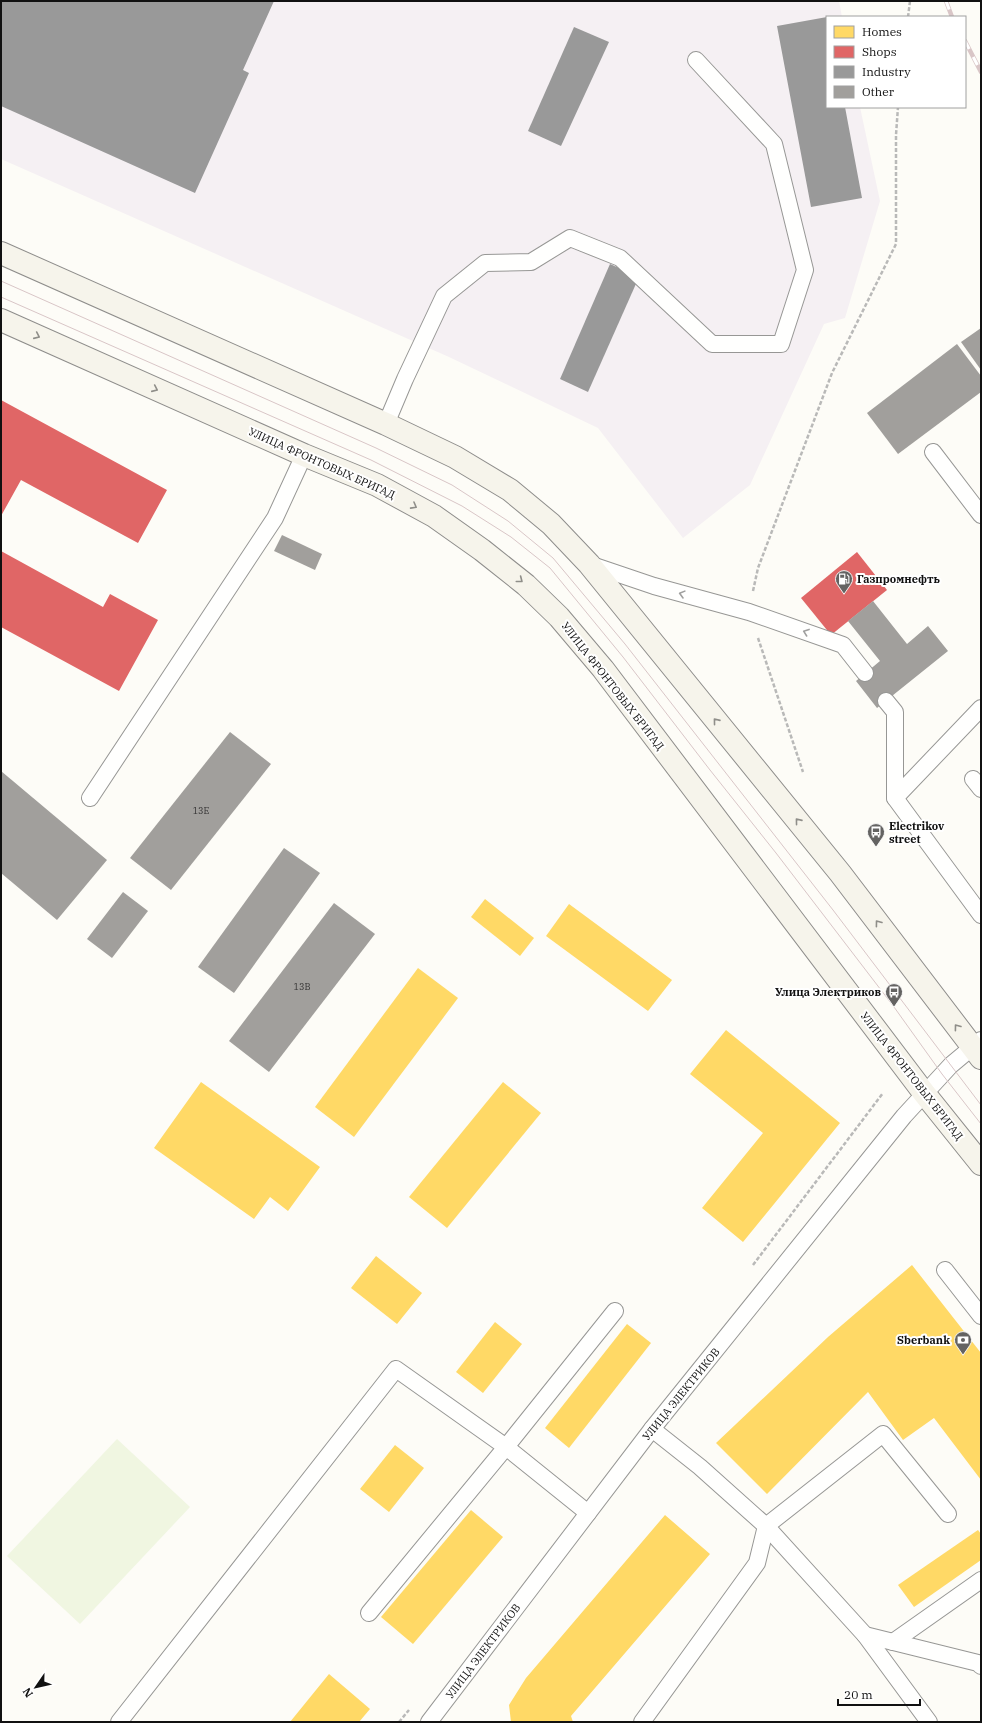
<svg xmlns="http://www.w3.org/2000/svg" width="982" height="1723" viewBox="0 0 982 1723" font-family="'IBM Plex Serif',serif">
	<rect width="100%" height="100%" fill="#fdfcf7"/>
	<polygon fill="#f5f0f3" points="1,1 839,1 842,17 827,17 827,107 860,107 880,201 845,318 824,324 750,485 683,538 598,428 449,357 1,159"/>
	<polygon fill="#f0f6e1" points="117,1439 190,1507 80,1624 7,1556"/>
	<g fill="#ffd966">
		<polygon points="485,899 534,938 520,956 471,917"/>
		<polygon points="569,904 672,980 648,1011 546,936"/>
		<polygon points="418,968 458,998 354,1137 315,1107"/>
		<polygon points="726,1030 840,1123 743,1242 702,1208 763,1133 690,1074"/>
		<polygon points="201,1082 320,1167 288,1211 270,1197 254,1219 154,1148"/>
		<polygon points="503,1082 541,1113 447,1228 409,1197"/>
		<polygon points="376,1256 422,1293 397,1324 351,1288"/>
		<polygon points="912,1265 981,1353 981,1480 934,1418 903,1440 868,1392 767,1494 716,1443 828,1337"/>
		<polygon points="495,1322 522,1344 483,1393 456,1372"/>
		<polygon points="627,1324 651,1343 569,1448 545,1428"/>
		<polygon points="395,1445 424,1468 389,1512 360,1489"/>
		<polygon points="471,1510 503,1537 413,1644 381,1617"/>
		<polygon points="665,1515 710,1554 571,1716 573,1722 511,1722 509,1705 526,1678"/>
		<polygon points="978,1530 981,1534 981,1560 914,1607 898,1585"/>
		<polygon points="329,1674 370,1709 359,1722 290,1722"/>
	</g>
	<g fill="#e06666">
		<polygon points="1,400 167,490 138,543 21,480 1,516"/>
		<polygon points="1,551 103,607 110,594 158,620 119,691 1,627"/>
		<polygon points="857,552 887,590 831,635 801,598"/>
	</g>
	<g fill="#999">
		<polygon points="1,1 274,1 243,70 249,73 195,193 1,106"/>
		<polygon points="827,17 827,107 845,107 862,198 811,207 777,26"/>
		<polygon points="574,27 609,42 561,146 528,131"/>
		<polygon points="610,264 639,277 588,392 560,379"/>
	</g>
	<g fill="#a19f9c">
		<polygon points="981,328 981,370 961,342"/>
		<polygon points="957,344 981,376 981,392 898,454 867,413"/>
		<polygon points="282,535 322,554 315,570 274,551"/>
		<polygon points="873,601 907,644 928,626 948,651 877,708 856,681 880,661 848,621"/>
		<polygon points="230,732 271,764 171,890 130,858"/>
		<polygon points="1,771 107,860 57,920 1,873"/>
		<polygon points="284,848 320,873 234,993 198,967"/>
		<polygon points="123,892 148,911 112,958 87,939"/>
		<polygon points="334,903 375,934 269,1072 229,1041"/>
	</g>
	<g fill="none" stroke-linecap="round" stroke-linejoin="round">
		<g stroke="#979795" stroke-width="18">
			<g id="lane">
				<polyline points="386,424 405,379 444,296 485,263 531,262 570,238 620,258 712,344 781,344 805,270 774,144 696,60"/>
				<polyline points="933,452 981,515"/>
				<polyline points="589,564 654,586 749,612 843,645 865,673"/>
				<polyline points="886,701 895,712 895,798 981,915"/>
				<polyline points="973,779 981,789"/>
				<polyline points="90,798 275,518 304,455"/>
				<polyline points="895,798 981,708"/>
				<polyline points="945,1270 981,1316"/>
				<polyline points="652,1429 700,1467 766,1526 865,1635 929,1722"/>
				<polyline points="369,1613 506,1447 615,1311"/>
				<polyline points="865,1635 978,1663 981,1666"/>
				<polyline points="893,1642 981,1580"/>
				<polyline points="119,1722 396,1369 506,1447 588,1513"/>
				<polyline points="429,1722 652,1429 904,1116 951,1065 981,1040"/>
				<polyline points="642,1722 757,1563 766,1526 883,1434 948,1514"/>
			</g>
		</g>
		<g stroke="#8e8d8b" stroke-width="24">
			<g id="secondary">
				<polyline points="1,253 386,424 455,457 510,490 551,524 589,564 840,873 981,1058"/>
				<polyline points="1,320 304,455 377,485 434,516 482,550 526,585 559,617 603,669 924,1093 981,1164"/>
			</g>
		</g>
		<g stroke="#b9b9b8" stroke-width="2.5" stroke-dasharray="4 2" stroke-linecap="butt">
			<polyline points="908,17 910,1"/>
			<polyline points="753,591 758,568 832,373 896,244 896,135 898,107"/>
			<polyline points="758,638 803,772"/>
			<polyline points="753,1265 883,1093"/>
			<polyline points="399,1722 409,1710"/>
		</g>
		<use href="#lane" stroke="#fffffe" stroke-width="16"/>
		<use href="#secondary" stroke="#f6f4eb" stroke-width="22"/>
		<g stroke="#d9c6c7" stroke-width="1">
			<polyline points="1,281 376,448 452,485 508,521 553,558 625,644 833,910 981,1105"/>
			<polyline points="1,297 371,460 462,506 511,537 550,568 623,657 710,770 776,853 894,1007 942,1074 981,1124"/>
		</g>
		<g stroke="#d9c6c7" stroke-width="4.5">
			<g id="rail">
				<polyline points="946,1 952,17"/>
				<polyline points="965,41 981,72"/>
			</g>
		</g>
		<use href="#rail" stroke="#fff" stroke-width="3" stroke-dasharray="9" stroke-linecap="butt"/>
	</g>
	<defs><path id="oneway-chevron" d="M-2-3.5L2.5 0L-2 3.5" fill="none" stroke-width="1.6" stroke-linecap="round" stroke-linejoin="round"/></defs>
	<g stroke="#8f8e89">
		<use href="#oneway-chevron" transform="translate(37 336) rotate(24)"/>
		<use href="#oneway-chevron" transform="translate(155 389) rotate(24)"/>
		<use href="#oneway-chevron" transform="translate(414 506) rotate(29)"/>
		<use href="#oneway-chevron" transform="translate(520 580) rotate(38)"/>
		<use href="#oneway-chevron" transform="translate(716 721) rotate(-129)"/>
		<use href="#oneway-chevron" transform="translate(798 821) rotate(-129)"/>
		<use href="#oneway-chevron" transform="translate(878 923) rotate(-127)"/>
		<use href="#oneway-chevron" transform="translate(957 1027) rotate(-127)"/>
	</g>
	<g stroke="#a0a09f">
		<use href="#oneway-chevron" transform="translate(682 594) rotate(-165)"/>
		<use href="#oneway-chevron" transform="translate(806 632) rotate(-160)"/>
	</g>
	<defs>
		<g id="fuel-pin" transform="scale(0.9)"><path d="M0 17L-7.5 6A9.5 9.5 0 1 1 7.5 6Z" fill="#646362" stroke="#fff"/><path d="M-5.5-6h7V0h2V4h1.3V-2.5L3-4.5l.8-.8L6-3V5H2.5V1h-1V6h-7ZM-4.2-4.7v3.2H.2V-4.7Z" fill="#fff"/></g>
		<g id="bus-pin" transform="scale(0.9)"><path d="M0 17L-7.5 6A9.5 9.5 0 1 1 7.5 6Z" fill="#646362" stroke="#fff"/><path d="M-5-6H5V4H4V6H2V4H-2V6H-4V4H-5ZM-3.5-4V0h7V-4ZM-3.5 1.2v1.5H-2V1.2ZM2 1.2v1.5H3.5V1.2Z" fill="#fff"/></g>
		<g id="bank-pin" transform="scale(0.9)"><path d="M0 17L-7.5 6A9.5 9.5 0 1 1 7.5 6Z" fill="#646362" stroke="#fff"/><path d="M-6-4H6V4H-6ZM0-2.3a2.3 2.3 0 1 0 0 4.6a2.3 2.3 0 1 0 0-4.6Z" fill="#fff"/></g>
	</defs>
	<g fill-rule="evenodd">
		<use href="#fuel-pin" x="844" y="579"/>
		<use href="#bus-pin" x="876" y="832"/>
		<use href="#bus-pin" x="894" y="992"/>
		<use href="#bank-pin" x="963" y="1340"/>
	</g>
	<g text-anchor="middle" stroke-width="4" stroke-linejoin="round" paint-order="stroke">
		<g font-size="9" fill="#353434">
			<text x="201" y="814">13Е</text>
			<text x="302" y="990">13В</text>
		</g>
		<g font-size="11" fill="#111" stroke="#fff">
			<text transform="translate(322 463) rotate(24)" y="4">УЛИЦА ФРОНТОВЫХ БРИГАД</text>
			<text transform="translate(613 686) rotate(52)" y="4">УЛИЦА ФРОНТОВЫХ БРИГАД</text>
			<text transform="translate(912 1076) rotate(52)" y="4">УЛИЦА ФРОНТОВЫХ БРИГАД</text>
			<text transform="translate(681 1394) rotate(-51)" y="4">УЛИЦА ЭЛЕКТРИКОВ</text>
			<text transform="translate(483 1651) rotate(-53)" y="4">УЛИЦА ЭЛЕКТРИКОВ</text>
		</g>
		<g font-size="11" font-weight="bold" fill="#111" stroke="#fff" text-anchor="start">
			<text x="857" y="583">Газпромнефть</text>
			<text x="889" y="830">Electrikov<tspan x="889" dy="13">street</tspan></text>
			<text x="881" y="996" text-anchor="end">Улица Электриков</text>
			<text x="950" y="1344" text-anchor="end">Sberbank</text>
		</g>
	</g>
	<rect width="982" height="1723" fill="none" stroke="#111111" stroke-width="4"/>
	<rect x="826" y="16" width="140" height="92" fill="#ffffff" stroke="#a0a0a0"/>
	<rect x="834" y="26" width="20" height="12" fill="#ffd966" stroke="#a0a0a0"/>
	<text x="862" y="36" font-size="12" fill="#111111">Homes</text>
	<rect x="834" y="46" width="20" height="12" fill="#e06666" stroke="#a0a0a0"/>
	<text x="862" y="56" font-size="12" fill="#111111">Shops</text>
	<rect x="834" y="66" width="20" height="12" fill="#999999" stroke="#a0a0a0"/>
	<text x="862" y="76" font-size="12" fill="#111111">Industry</text>
	<rect x="834" y="86" width="20" height="12" fill="#a19f9c" stroke="#a0a0a0"/>
	<text x="862" y="96" font-size="12" fill="#111111">Other</text>
	<g transform="translate(36 1687) rotate(236)" stroke="#ffffff" stroke-width="3" paint-order="stroke">
	<path d="M0-3L7 15L0 10L-7 15Z" fill="#111111"/>
	<text y="-6" font-size="11" font-weight="bold" text-anchor="middle" fill="#111111">N</text>
	</g>
	<path d="M838 1699v6h82v-6" fill="none" stroke="#111111" stroke-width="2"/>
	<text x="844" y="1699" font-size="12" fill="#111111" stroke="#ffffff" stroke-width="3" paint-order="stroke">20 m</text>
</svg>
